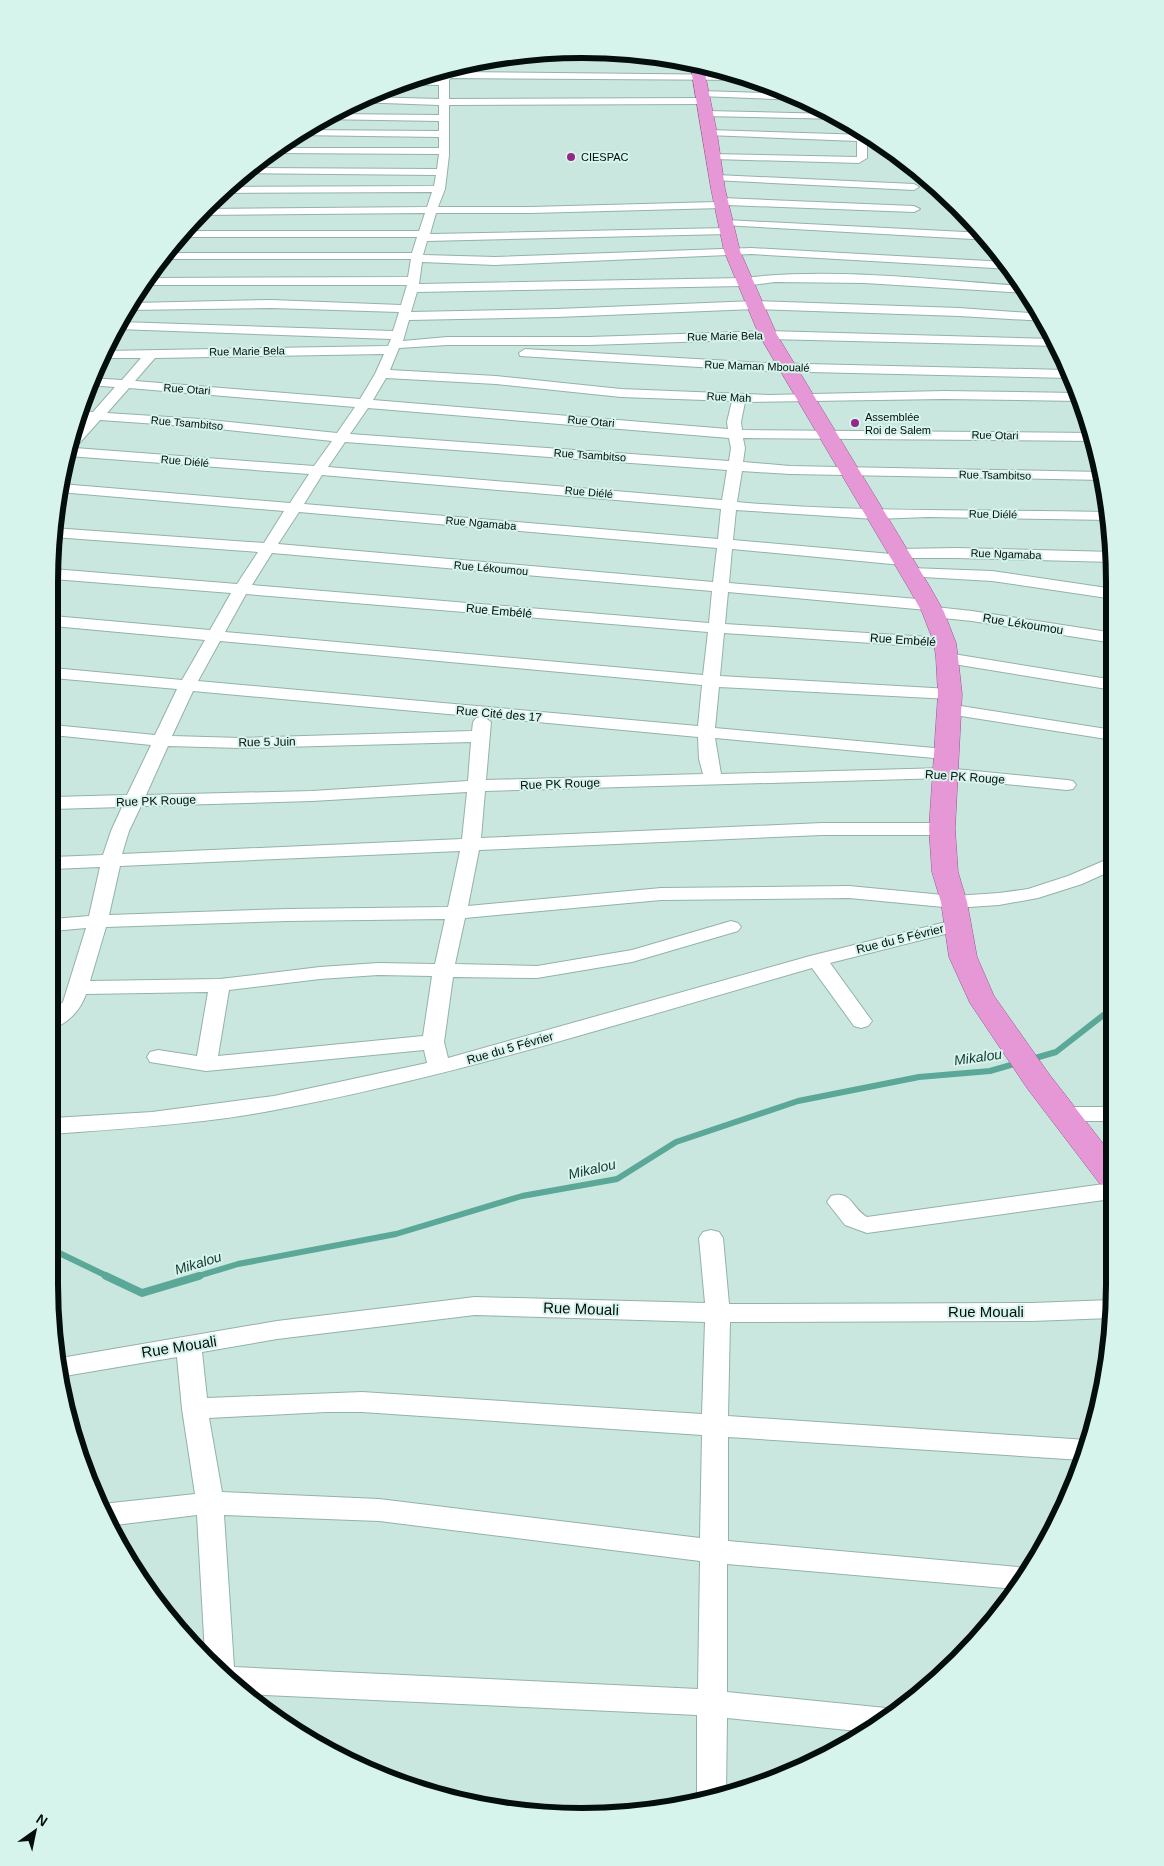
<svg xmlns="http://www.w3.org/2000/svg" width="1164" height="1866" viewBox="0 0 1164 1866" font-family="Helvetica,sans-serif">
	<rect width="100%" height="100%" fill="#c9e7df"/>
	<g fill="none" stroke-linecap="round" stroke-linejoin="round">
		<g stroke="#5ba798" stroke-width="6">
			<polyline points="1032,1059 1056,1052 1106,1013 1112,995"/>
			<polyline points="53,1250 109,1277"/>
			<polyline points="195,1277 238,1264 396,1234 522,1196 617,1179 676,1142 798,1101 919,1077 990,1071 1018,1063"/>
		</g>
		<polyline stroke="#5ba798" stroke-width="8" points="106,1276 142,1293 199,1276"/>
		<g stroke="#94b1aa" stroke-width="2">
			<g id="minor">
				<path d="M451,68l1,4 290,3 12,5 -303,-2 -2,2v19l254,-1 5,3 -5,3 -254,1v50l-4,34 -7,18h92l187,-5 1,-3 4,-1 192,8 6,3 -6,3 -187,-7 -1,2 -4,1 -192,5h-94l-6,21 298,-6 6,3 -6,3 -301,7 -4,14 72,2 256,-9 255,14 5,7 -260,-15 -256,11 -73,-3 -3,22 324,-6c92,-11 188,2 280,8l5,7 -164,-10 -89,-1 -32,4 -326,6 -6,20 146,-3 198,-8 204,7 84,6 3,7 -87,-5 -204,-7 -198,8 -148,3 -6,21 44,-4h142l179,-6 286,8 3,7 -289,-7 -179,6h-142l-48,3 -9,22 106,6 125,13 148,6 175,-4 132,2 3,8 -135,-2 -199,3 -4,20 1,8 350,3 4,8 -353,-3 2,10 -2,14 47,4 312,6 1,8 -313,-6 -48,-3 -5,31c123,11 247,7 371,10l2,8 -182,-3 -53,2 -139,-9 -3,30 158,14 2,-3 5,-2 58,-1 158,4v10l-158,-4h-47l-2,5 -5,2 -170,-16 -3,34 200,17 6,2 2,3 -2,2 37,4 142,22v10l-142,-22 -39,-4 -6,-2 -2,-3 2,-2 -199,-18 -3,32 220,14 6,2 2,3 -2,3 -6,2 -221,-15 -4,43 230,13 6,1 3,4 -3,4 -6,1 -231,-12 -4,41 230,21 6,1 3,4 -3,4 -6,1 -230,-21 6,36 224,-6 122,12 6,1 3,4 -3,4 -6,1 -122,-12 -460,13 -4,47 341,-15h120l7,2 2,4 -2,4 -7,2h-120l-343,15 -11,56 193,-18 188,-2 105,10 45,-3 29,-4 40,-13 45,-19v13l-31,14 -44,14 -39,7 -45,3 -105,-10 -188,2 -196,18 -10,46 82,2 95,-16 99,-29 7,2 3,4 -3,4 -106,31 -95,16 -84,-1 -9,65 4,16 362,-102 148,-37 7,2 3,4 -3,4 -135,34 42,58 -4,5 -7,2 -7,-2 -42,-58c-178,51 -355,108 -537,142 -73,14 -148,18 -222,24v-16l99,-6 122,-16 153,-33 -3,-13 -218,21 -56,-9 -3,-5 3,-5 8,-2 39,6 11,-64 -122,2c-5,15 -17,29 -33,34v-18l10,-8 23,-74 -33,3v-12l36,-3 11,-49 -47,2v-12l50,-2 8,-24 11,-24 -69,2v-12l74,-2 24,-50 -98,-10v-10l102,10 22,-46 -124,-11v-10l129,12 23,-40 -152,-14v-10l157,14 21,-37 -178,-14v-10l184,15 21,-32 -205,-15v-9l211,15 20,-32 -225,-19 2,-8 229,19 19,-29 -241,-18 7,-24 11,-12 -8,-1 2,-8 13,1 22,-25 -27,-2 1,-7 33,2 19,-22h-40l4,-7 283,-5 3,-7 -274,-10 4,-7 272,9 6,-19 -128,-4 -142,2 3,-7 139,-3 130,5 6,-20h-264l4,-7 261,-1 3,-18h-253l6,-6h248l5,-16h-239l6,-6h235l6,-18 -226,2 6,-6 222,-2 5,-15 -212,1 5,-6 209,-1 2,-11 -195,-2 8,-5 188,1 2,-15 -170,-1 8,-5h162v-11l-145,-2 8,-5 137,1v-10l-121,-2 11,-5 110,1v-10l-83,-3 10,-5 73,2v-14l-43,-1 10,-5h34l3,-4v-5zM384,354l-9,20 -15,25 -225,-18 20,-23zM386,378l110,6 125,13 111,4 -5,21 1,7 -355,-29zM129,388l226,19 -18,26 -137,-14 -93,-6zM368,408l361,30 2,10 -2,13 -379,-27zM100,420l100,7 132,14 -18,25 -239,-18zM345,442l382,28 -5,30 -394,-33zM322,475l399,34 -3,30 -414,-35zM299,512l418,36 -4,34 -435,-38zM272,553l440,38 -3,32 -457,-38zM246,594l462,38 -5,43 -478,-43zM220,641l482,44 -4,41 -500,-45zM193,691l288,26 -5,1 -3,4 -1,9 -232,7 -68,-2zM484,717l214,20 1,22 4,15 -217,6 5,-58zM471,742l-3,39 -156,10 -166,4 22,-49 72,2zM467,792l-5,47 -340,15 7,-23 12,-25 171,-5zM460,851l-12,56 -161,2 -178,6 11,-49zM445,919l-10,45 -57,-1 -58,4 -100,12 -130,2 16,-54 181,-6zM378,975l54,1 -9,60 -205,20 11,-66 91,-11z"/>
				<polygon points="701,91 792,94 803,98 799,100 698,96 696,94"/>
				<polygon points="706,111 834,114 843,119 703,116 703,112"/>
				<polygon points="710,130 868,135 876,140 867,141 867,158 859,163 714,159 709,156 710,154 857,157 857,141 706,135 705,133"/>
				<polygon points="717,175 914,184 919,187 914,190 713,180 712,178"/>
				<polygon points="726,220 985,233 990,240 722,225 720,223 722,221"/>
				<polygon points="525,349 764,363 1066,370 1070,378 764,371 520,356 519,353"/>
				<polygon points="911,568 992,571 1114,589 1114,599 992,581 906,576 903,573 906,570"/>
				<polygon points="947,653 1114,680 1113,690 941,662 939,658 941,654"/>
				<polygon points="948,704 1113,730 1113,740 942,713 939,709 942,705"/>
				<polygon points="1063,1107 1112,1107 1112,1121 1063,1121 1055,1119 1052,1114 1055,1109"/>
				<path d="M1111,1183v16l-244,34 -22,-8 -18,-23 4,-6c21,-6 20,12 36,21z"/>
				<path d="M711,1230l8,2 4,6 6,66 303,-1 79,-3v18l-79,3 -302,1 -2,94 359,24 -5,20 -354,-23v104l300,27 -12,21 -289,-25v128l159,16 11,4 -19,15 -10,5 -141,-14 -1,77 -29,7v-87l-453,-21 -39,-40 -8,-139 -90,11 -9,-21 4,-1 93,-10 -13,-85 -5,-52 -118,20 -4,-18 222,-38 198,-24 230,6 -6,-65 4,-6zM475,1315l230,7 -3,92 -340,-22 -155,6 -5,-46 75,-13zM326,1412h36l340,23 -2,103 -321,-39 -157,-7 -13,-74zM224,1515l155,6 321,40 -2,128 -464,-22z"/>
			</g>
		</g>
		<g stroke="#935789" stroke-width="1">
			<polygon id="trunk" points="690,62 703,64 717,133 725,189 740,251 777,335 930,587 944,612 956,643 958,658 962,694 955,829 958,872 967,902 977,957 994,996 1049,1074 1112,1155 1111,1187 1100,1184 1027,1088 970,1003 949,957 941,902 932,872 929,829 938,694 936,658 934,643 922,612 908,587 759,335 724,251 711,189"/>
		</g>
		<use href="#minor" fill="#fff" fill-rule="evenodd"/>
		<use href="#trunk" fill="#e698d6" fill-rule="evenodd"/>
	</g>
	<g fill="#972786" stroke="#d6f4ec" stroke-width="2">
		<circle cx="571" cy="157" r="5"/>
		<circle cx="855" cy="423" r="5"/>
	</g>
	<g text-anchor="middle" stroke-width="4" stroke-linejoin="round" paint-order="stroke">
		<g font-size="11" fill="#040e0c" stroke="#d6f4ec" text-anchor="start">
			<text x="581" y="161">CIESPAC</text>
			<text x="865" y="421">Assemblée<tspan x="865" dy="13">Roi de Salem</tspan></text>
		</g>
		<g font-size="11" fill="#040e0c" stroke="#d6f4ec">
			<text transform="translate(725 336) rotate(-1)" y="4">Rue Marie Bela</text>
			<text transform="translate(247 351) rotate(-1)" y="4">Rue Marie Bela</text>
			<text transform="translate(757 366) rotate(2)" y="4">Rue Maman Mboualé</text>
			<text transform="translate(187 389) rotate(4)" y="4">Rue Otari</text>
			<text transform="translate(729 397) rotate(3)" y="4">Rue Mah</text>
			<text transform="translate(591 421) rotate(5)" y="4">Rue Otari</text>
			<text transform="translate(187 423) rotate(5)" y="4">Rue Tsambitso</text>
			<text transform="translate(995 435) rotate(1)" y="4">Rue Otari</text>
			<text transform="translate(590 455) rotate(4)" y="4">Rue Tsambitso</text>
			<text transform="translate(185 461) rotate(5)" y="4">Rue Diélé</text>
			<text transform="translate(995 475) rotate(1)" y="4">Rue Tsambitso</text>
			<text transform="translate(589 492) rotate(5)" y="4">Rue Diélé</text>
			<text transform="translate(993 514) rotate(1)" y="4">Rue Diélé</text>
			<text transform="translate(481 523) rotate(5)" y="4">Rue Ngamaba</text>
			<text transform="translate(1006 554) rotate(2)" y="4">Rue Ngamaba</text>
			<text transform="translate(491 568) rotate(5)" y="4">Rue Lékoumou</text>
		</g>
		<g font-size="12" fill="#040e0c" stroke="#d6f4ec">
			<text transform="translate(499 611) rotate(5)" y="4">Rue Embélé</text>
			<text transform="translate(1023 624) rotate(9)" y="4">Rue Lékoumou</text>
			<text transform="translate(903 640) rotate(4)" y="4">Rue Embélé</text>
			<text transform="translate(499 714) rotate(5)" y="4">Rue Cité des 17</text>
			<text transform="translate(267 742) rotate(-1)" y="4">Rue 5 Juin</text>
			<text transform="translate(965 777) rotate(4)" y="4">Rue PK Rouge</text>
			<text transform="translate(560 784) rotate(-2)" y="4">Rue PK Rouge</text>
			<text transform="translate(156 801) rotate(-2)" y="4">Rue PK Rouge</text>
			<text transform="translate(900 939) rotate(-14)" y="4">Rue du 5 Février</text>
			<text transform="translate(510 1048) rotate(-16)" y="4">Rue du 5 Février</text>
		</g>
		<g font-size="14" font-style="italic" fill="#133831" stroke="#d6f4ec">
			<text transform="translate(978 1057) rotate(-8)" y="5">Mikalou</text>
			<text transform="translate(592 1169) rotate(-13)" y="5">Mikalou</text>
			<text transform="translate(198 1263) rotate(-17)" y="5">Mikalou</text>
		</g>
		<g font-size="15" fill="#040e0c" stroke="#d6f4ec">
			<text transform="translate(581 1309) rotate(2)" y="5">Rue Mouali</text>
			<text x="986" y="1317">Rue Mouali</text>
			<text transform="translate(179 1347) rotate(-9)" y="5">Rue Mouali</text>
		</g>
	</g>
	<path d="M0 0H1164V1866H0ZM582 58H582A524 524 0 0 1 1106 582V1284A524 524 0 0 1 582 1808H582A524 524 0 0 1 58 1284V582A524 524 0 0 1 582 58Z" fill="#d6f4ec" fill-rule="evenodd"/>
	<path fill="none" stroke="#040e0c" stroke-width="6" d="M582 58H582A524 524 0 0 1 1106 582V1284A524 524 0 0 1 582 1808H582A524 524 0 0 1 58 1284V582A524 524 0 0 1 582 58Z"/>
	<g transform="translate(35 1831) rotate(33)" stroke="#d6f4ec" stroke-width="4" paint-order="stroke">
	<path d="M0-4L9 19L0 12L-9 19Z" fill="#040e0c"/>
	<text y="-8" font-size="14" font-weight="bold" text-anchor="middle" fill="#040e0c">N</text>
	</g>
</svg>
